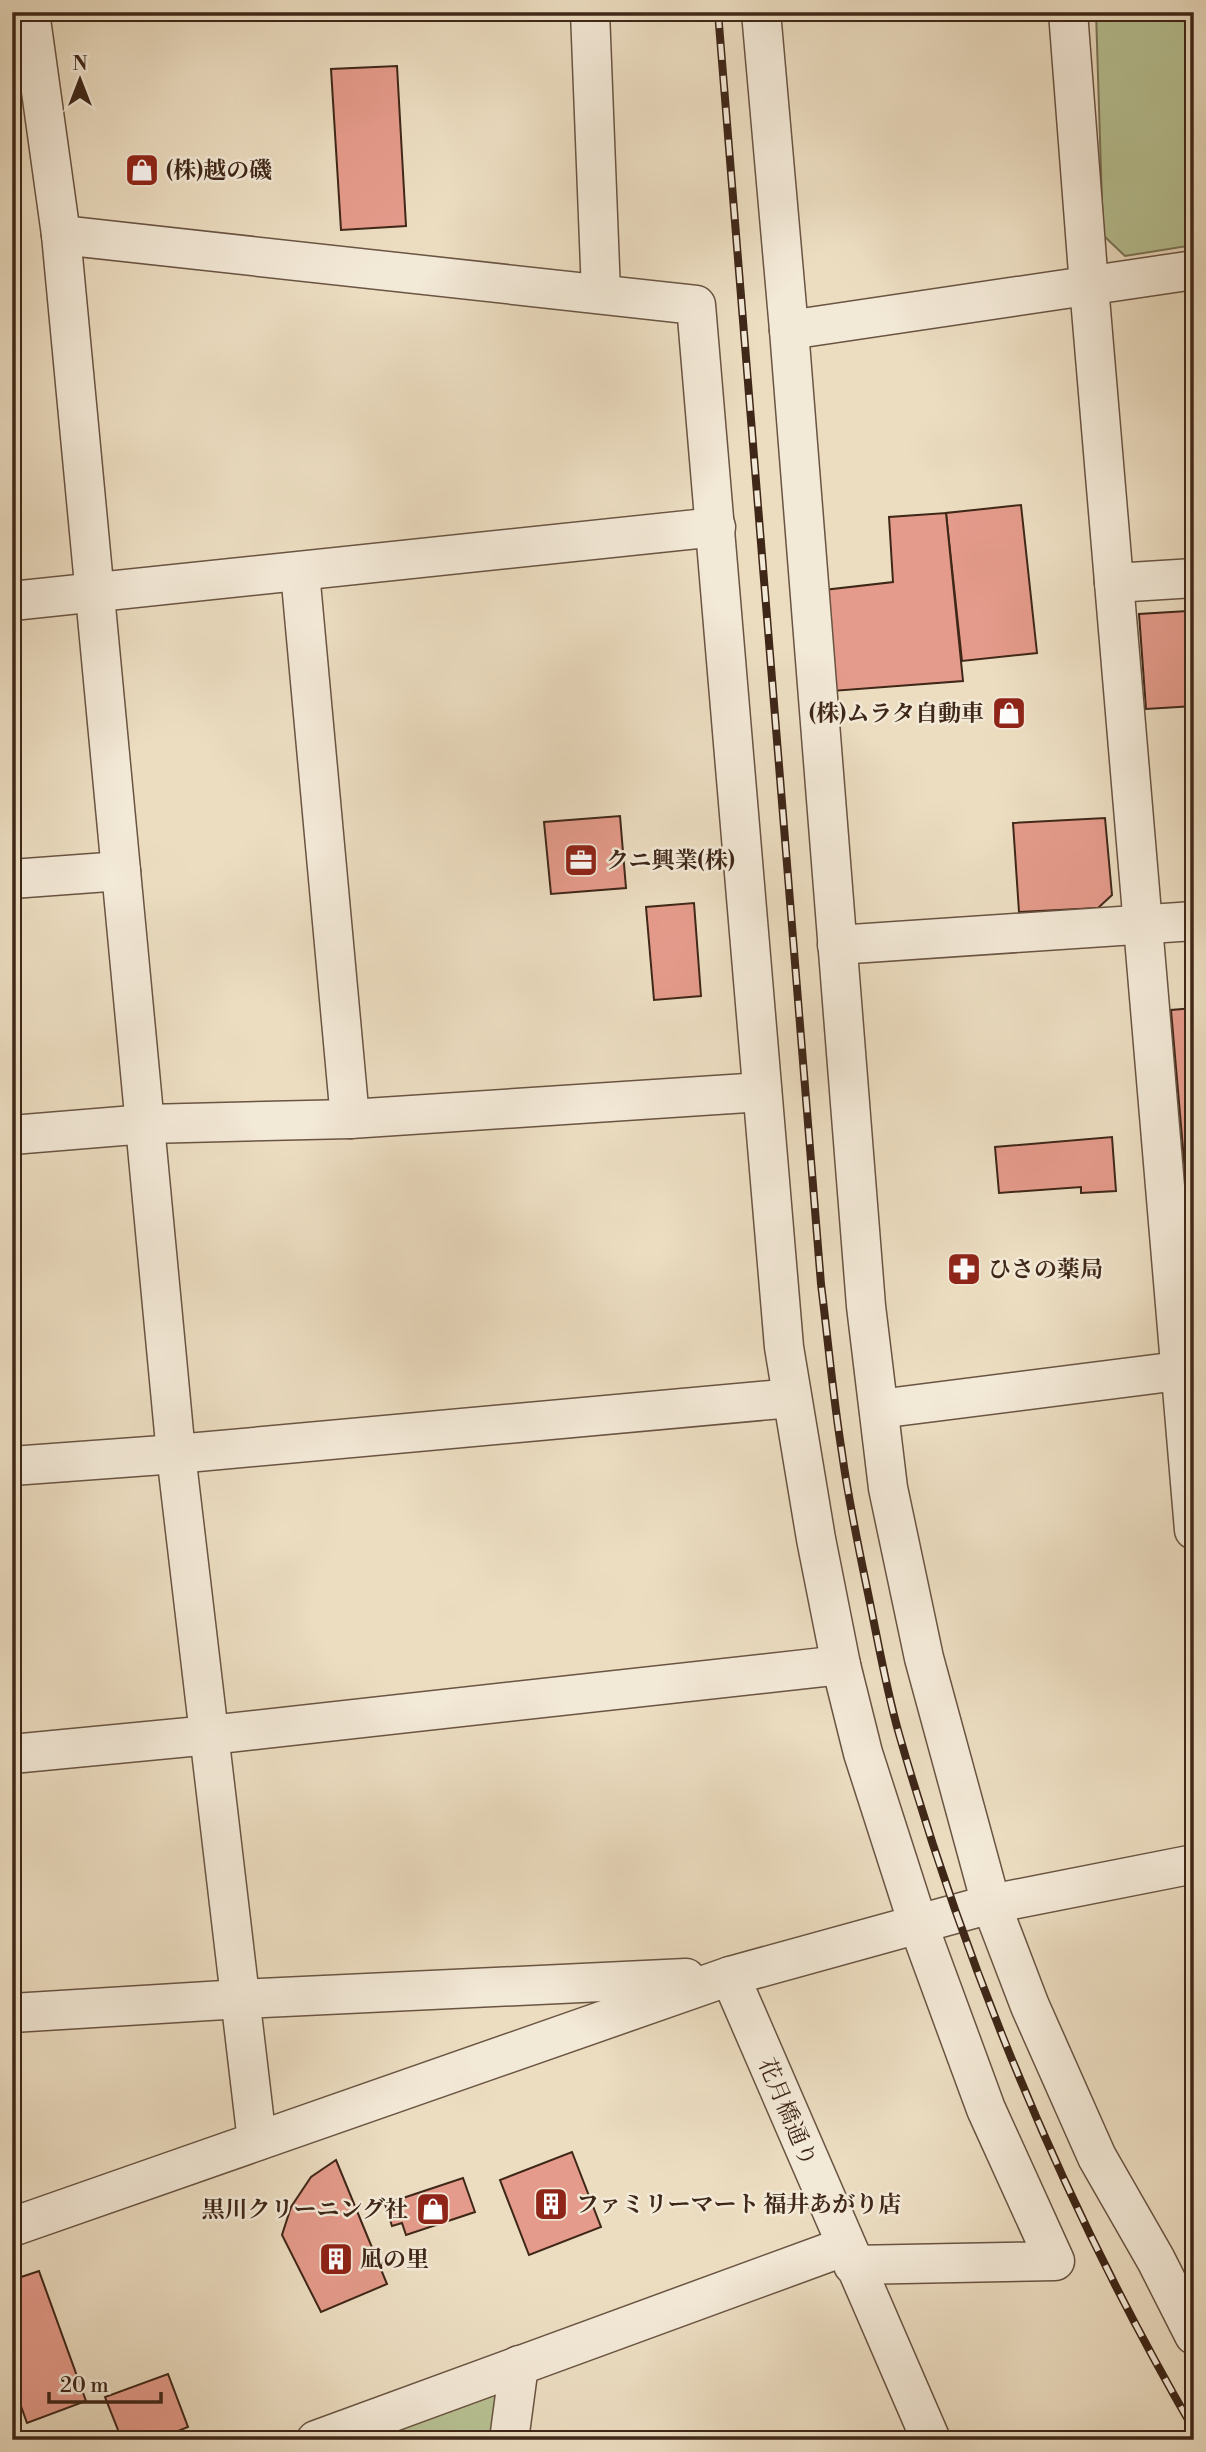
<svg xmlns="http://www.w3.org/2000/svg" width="1206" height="2452" viewBox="0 0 1206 2452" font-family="'Libre Bodoni','Noto Serif JP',serif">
	<rect width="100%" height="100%" fill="#ecddc1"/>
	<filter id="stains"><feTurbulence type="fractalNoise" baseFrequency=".00286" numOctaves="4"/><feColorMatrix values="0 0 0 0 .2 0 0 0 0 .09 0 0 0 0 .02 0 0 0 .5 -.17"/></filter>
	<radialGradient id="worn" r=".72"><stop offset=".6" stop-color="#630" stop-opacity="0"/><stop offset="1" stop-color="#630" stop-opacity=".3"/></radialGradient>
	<g fill="#b7c193" stroke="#7b7456" stroke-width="2">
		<polygon points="1096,12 1194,12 1194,245 1125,256 1103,235"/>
		<polygon points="505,2380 497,2440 345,2440"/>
	</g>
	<g fill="#e59b8b" stroke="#3f2718" stroke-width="2">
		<polygon points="397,66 406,226 341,230 331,69"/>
		<polygon points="1021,505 1037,653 962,661 946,513"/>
		<polygon points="946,513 963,681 832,691 824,590 893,582 889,517"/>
		<polygon points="1187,611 1192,679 1194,679 1194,706 1146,709 1139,614"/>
		<polygon points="620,816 626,888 551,894 544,822"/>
		<polygon points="1105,818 1112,895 1098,908 1019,912 1013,823"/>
		<polygon points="694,903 701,996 654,1000 646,907"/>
		<polygon points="1194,1008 1194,1276 1171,1010"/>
		<polygon points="1112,1137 1116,1191 1081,1193 1081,1187 999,1193 995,1147"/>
		<polygon points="572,2152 601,2227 529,2255 500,2180"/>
		<polygon points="336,2160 387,2284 321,2312 282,2235 291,2207 311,2177"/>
		<polygon points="463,2178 475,2212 406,2235 402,2223 392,2226 385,2204"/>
		<polygon points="39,2271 86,2401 27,2423 12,2381 12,2280"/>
		<polygon points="168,2374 188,2427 156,2440 122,2440 105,2397"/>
	</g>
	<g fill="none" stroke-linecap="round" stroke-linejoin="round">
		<g stroke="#6a5442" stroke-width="41">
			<g id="minor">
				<polyline points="30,12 61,235 176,1454 257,2141"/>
				<polyline points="590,12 601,293"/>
				<polyline points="761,12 789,330 866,1306 888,1488 924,1658 991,1904 1030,2006 1097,2157 1156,2260 1194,2335"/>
				<polyline points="1068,12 1089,286 1194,1530"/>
				<polyline points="61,235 696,305 784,1347 816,1539 841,1665 863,1753 918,1924 986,2109 1055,2261 853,2265"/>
				<polyline points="789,330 1194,270"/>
				<polyline points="300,572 350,1119"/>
				<polyline points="1114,583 1194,578"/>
				<polyline points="12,601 716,527"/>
				<polyline points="12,879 121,871"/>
				<polyline points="837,945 1194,921"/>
				<polyline points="12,1135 146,1124 350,1119 762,1092"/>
				<polyline points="879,1409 1194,1369"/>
				<polyline points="12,1466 176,1454 792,1398"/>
				<polyline points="12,1754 210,1735 841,1665"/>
				<polyline points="730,1976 931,2440"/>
				<polyline points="12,2013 241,1999 686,1978"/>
				<polyline points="12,2227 730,1976 991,1904 1194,1864"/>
				<polyline points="316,2440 846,2246"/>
				<polyline points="509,2440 519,2365"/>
			</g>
		</g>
		<use href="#minor" stroke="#f3e9d7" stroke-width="38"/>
		<g stroke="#3f2718" stroke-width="8">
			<path id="rail" d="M718,12l103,1272c7,56 12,113 21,169 7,51 18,101 28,150 9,44 17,89 29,131 70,243 168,477 295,696"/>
		</g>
		<use href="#rail" stroke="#f3e9d7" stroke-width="5" stroke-dasharray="16" stroke-linecap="butt"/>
	</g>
	<defs>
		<g id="shop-square" transform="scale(1.75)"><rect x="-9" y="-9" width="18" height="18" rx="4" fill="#8f2418" stroke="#f3e9d7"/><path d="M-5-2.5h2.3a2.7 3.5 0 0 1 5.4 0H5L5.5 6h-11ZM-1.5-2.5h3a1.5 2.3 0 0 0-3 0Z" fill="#fff"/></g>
		<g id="office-square" transform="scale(1.75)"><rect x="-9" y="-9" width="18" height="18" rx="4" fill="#8f2418" stroke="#f3e9d7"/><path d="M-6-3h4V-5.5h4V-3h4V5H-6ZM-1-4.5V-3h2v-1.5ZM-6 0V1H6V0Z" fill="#fff"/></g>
		<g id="pharmacy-square" transform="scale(1.75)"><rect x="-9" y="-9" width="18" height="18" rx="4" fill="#8f2418" stroke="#f3e9d7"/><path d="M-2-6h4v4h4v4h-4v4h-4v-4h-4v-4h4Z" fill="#fff"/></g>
		<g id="building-square" transform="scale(1.75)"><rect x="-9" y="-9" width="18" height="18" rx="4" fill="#8f2418" stroke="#f3e9d7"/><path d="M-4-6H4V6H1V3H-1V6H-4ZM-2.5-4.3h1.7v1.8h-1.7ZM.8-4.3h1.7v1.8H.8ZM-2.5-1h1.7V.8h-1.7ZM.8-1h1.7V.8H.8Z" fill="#fff"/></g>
	</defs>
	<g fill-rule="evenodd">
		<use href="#shop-square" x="142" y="170"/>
		<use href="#shop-square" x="1009" y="713"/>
		<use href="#office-square" x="581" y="860"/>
		<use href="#pharmacy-square" x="964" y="1269"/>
		<use href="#building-square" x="551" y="2204"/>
		<use href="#shop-square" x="433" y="2209"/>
		<use href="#building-square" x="336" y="2259"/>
	</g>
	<g text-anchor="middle" stroke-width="5" stroke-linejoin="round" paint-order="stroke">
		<g font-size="23" font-weight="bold" fill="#3f2718" stroke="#f3e9d7" text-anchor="start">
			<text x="166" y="178">(株)越の磯</text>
			<text x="984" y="721" text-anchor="end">(株)ムラタ自動車</text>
			<text x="606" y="868">クニ興業(株)</text>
			<text x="988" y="1277">ひさの薬局</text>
			<text x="576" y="2212">ファミリーマート 福井あがり店</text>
			<text x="408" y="2217" text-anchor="end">黒川クリーニング社</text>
			<text x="360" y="2267">凪の里</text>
		</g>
		<g font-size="23" fill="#3f2718" stroke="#f3e9d7">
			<text transform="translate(788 2112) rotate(67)" y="8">花月橋通り</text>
		</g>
	</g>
	<rect width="1206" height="2452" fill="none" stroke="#ecddc1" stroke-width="42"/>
	<rect x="14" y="14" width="1178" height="2424" fill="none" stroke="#3f2718" stroke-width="3.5"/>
	<rect x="21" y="21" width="1164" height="2410" fill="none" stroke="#3f2718" stroke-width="2"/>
	<g transform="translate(80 80)" stroke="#f3e9d7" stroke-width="5" paint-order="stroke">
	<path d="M0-5L12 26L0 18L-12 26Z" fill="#3f2718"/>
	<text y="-10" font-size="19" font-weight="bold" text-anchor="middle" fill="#3f2718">N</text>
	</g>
	<path d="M49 2392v10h112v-10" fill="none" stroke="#3f2718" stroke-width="3.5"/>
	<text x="60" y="2392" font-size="21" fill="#3f2718" stroke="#f3e9d7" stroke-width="5" paint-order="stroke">20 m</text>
	<rect width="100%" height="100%" filter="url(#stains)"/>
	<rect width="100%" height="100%" fill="url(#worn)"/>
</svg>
